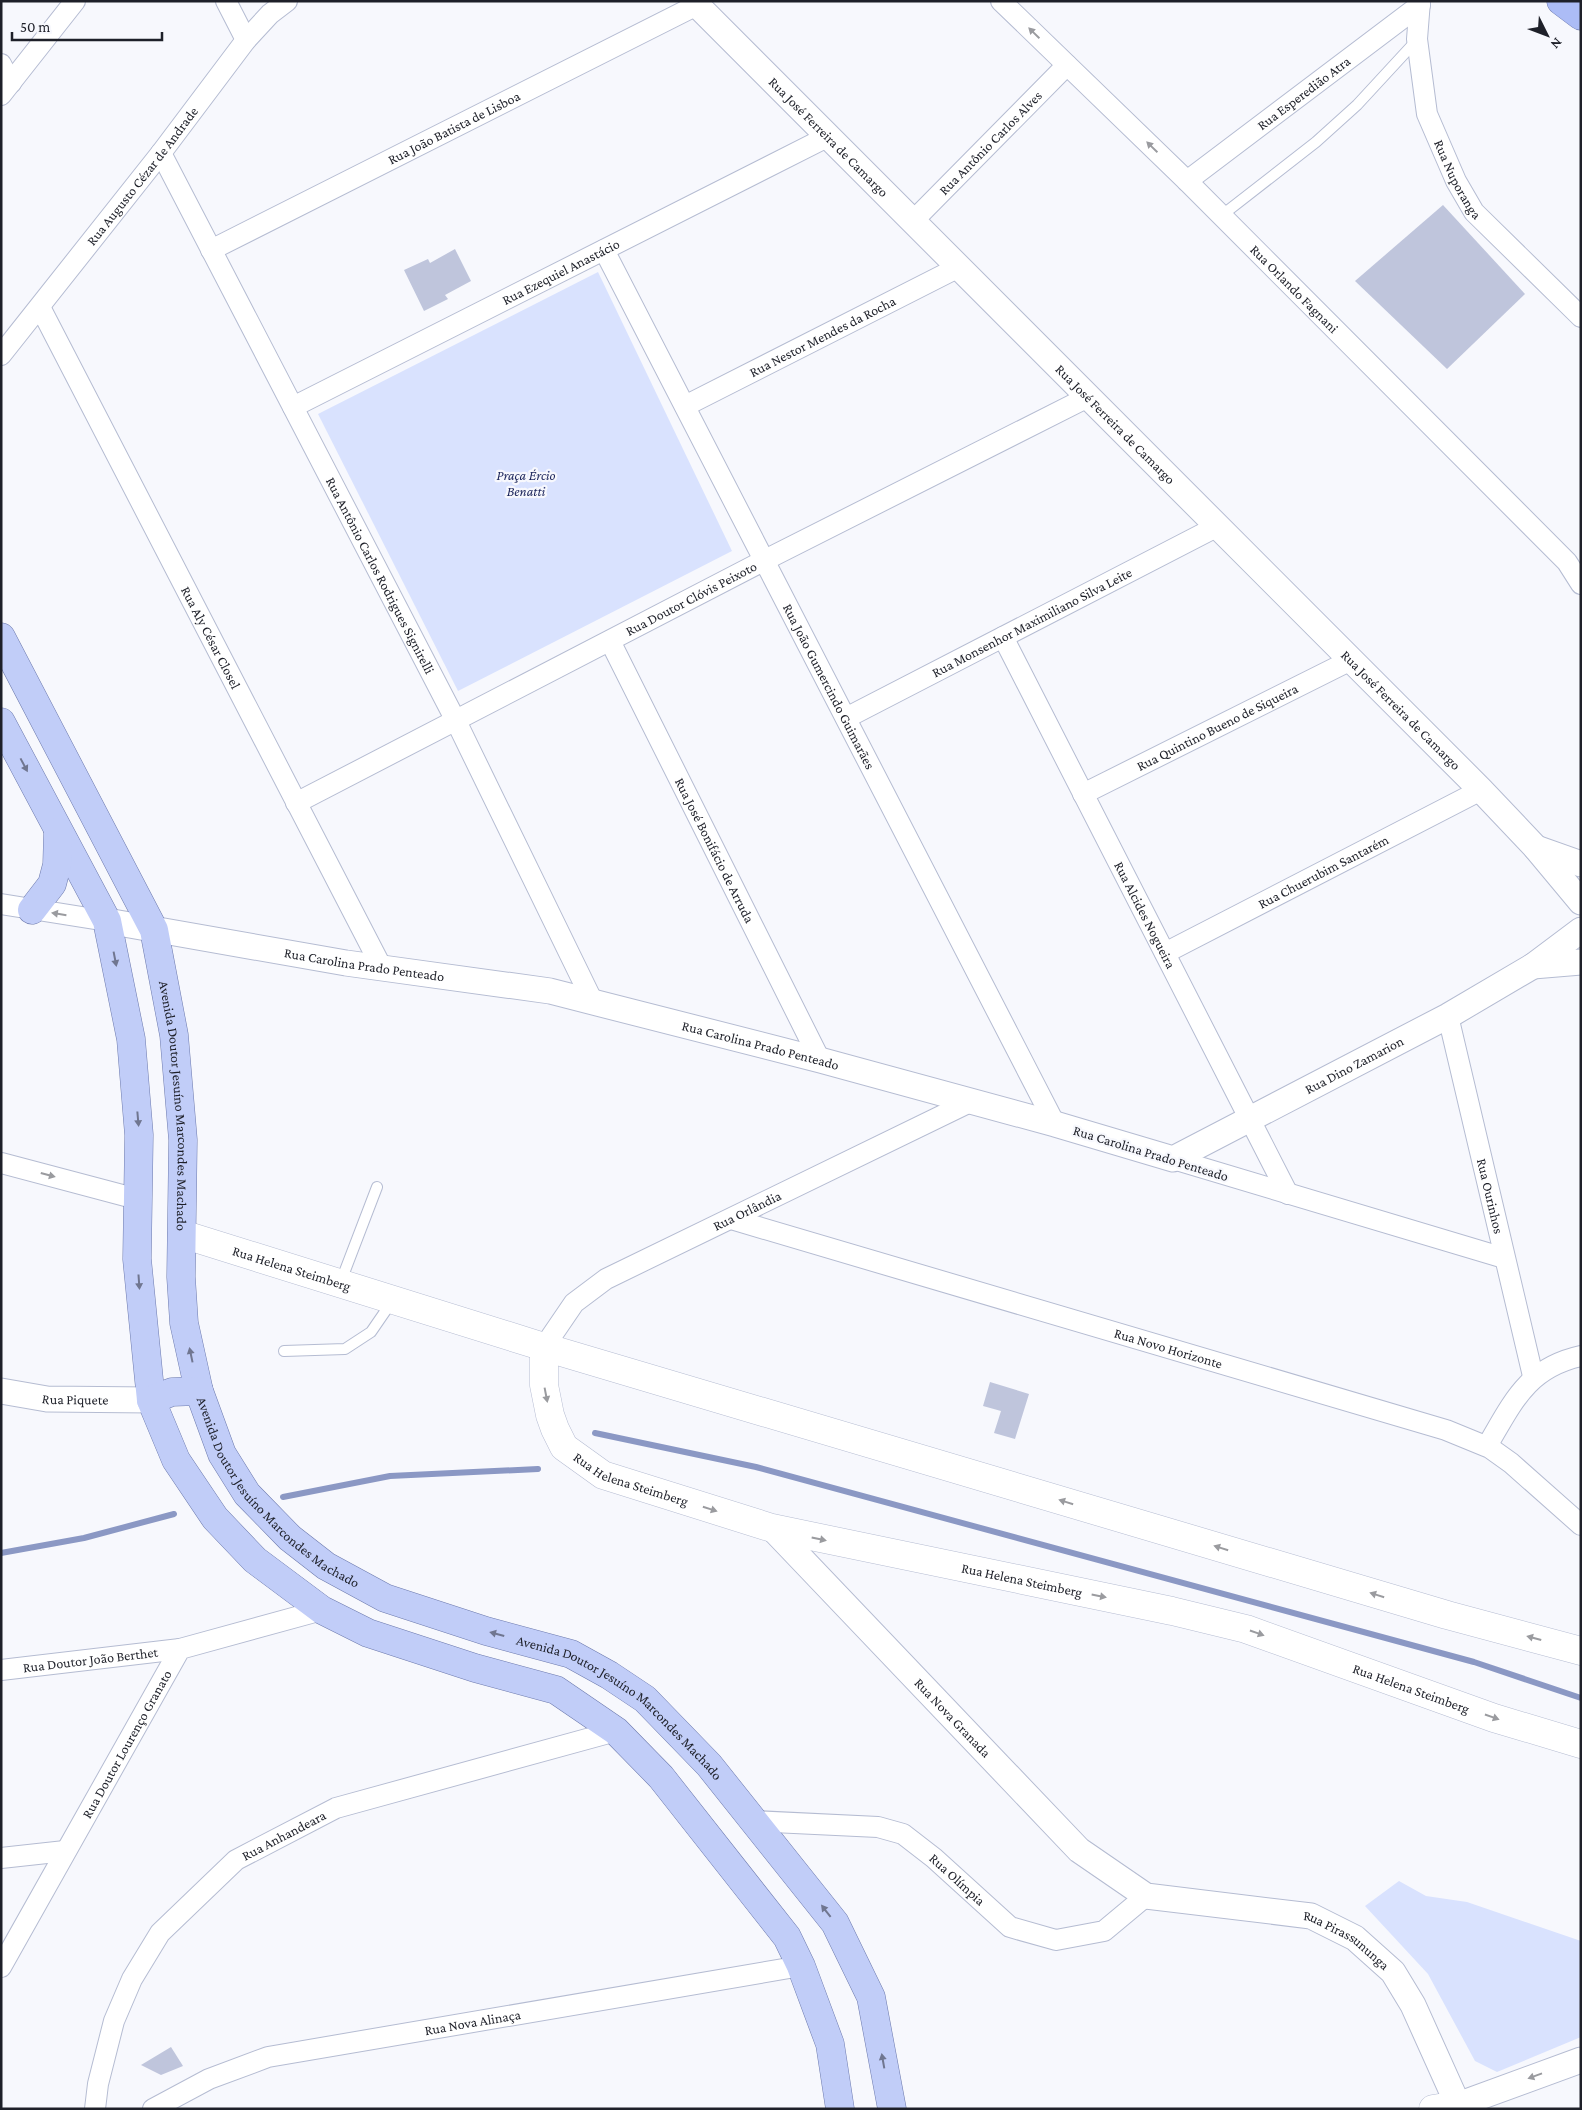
<svg xmlns="http://www.w3.org/2000/svg" width="1582" height="2110" viewBox="0 0 1582 2110" font-family="'Crimson Pro',serif">
	<rect width="100%" height="100%" fill="#f7f8fd"/>
	<g fill="#d9e2fe">
		<polygon points="598,272 732,551 458,691 318,414"/>
		<polygon points="1399,1881 1426,1896 1467,1902 1581,1941 1581,2037 1497,2072 1475,2061 1428,1974 1365,1906"/>
	</g>
	<g fill="none" stroke-linecap="round" stroke-linejoin="round">
		<g stroke="#8b98c4" stroke-width="6">
			<polyline points="595,1433 756,1467 1474,1662 1581,1698"/>
			<polyline points="283,1497 390,1476 538,1469"/>
			<polyline points="1,1553 84,1538 174,1514"/>
		</g>
	</g>
	<g fill="#bfc5dc">
		<polygon points="1443,205 1525,294 1447,369 1355,281"/>
		<polygon points="455,249 471,281 445,295 448,299 424,311 404,270 428,259 430,263"/>
		<polygon points="990,1382 1029,1394 1015,1439 994,1433 1001,1411 983,1406"/>
		<polygon points="171,2047 183,2066 161,2075 141,2065"/>
	</g>
	<g fill="none" stroke-linecap="round" stroke-linejoin="round">
		<g stroke="#b5bcd2" stroke-width="12">
			<g id="service">
				<polyline points="1221,216 1316,142 1357,105 1417,40"/>
				<polyline points="341,1281 377,1187"/>
				<polyline points="284,1351 345,1349 371,1332 393,1300"/>
			</g>
		</g>
		<g stroke="#b5bcd2" stroke-width="22">
			<g id="minor">
				<polyline points="226,1 246,40"/>
				<path id="s1" d="M1001,1l186,180 380,381 14,22"/>
				<path id="s2" d="M1420,1l-3,38 10,75 29,67 18,31 107,105"/>
				<polyline points="1,64 11,83"/>
				<polyline points="1,95 75,1"/>
				<path id="s3" d="M161,153l295,568 137,281"/>
				<path id="s4" d="M1187,181l233,-176"/>
				<path id="s5" d="M913,221l154,-156"/>
				<path id="s6" d="M211,250l486,-245"/>
				<path id="s7" d="M604,250l451,874"/>
				<path id="s8" d="M40,307l342,661"/>
				<path id="s9" d="M1,355l160,-202 85,-113 24,-26 17,-13"/>
				<path id="s10" d="M685,406l274,-139"/>
				<path id="s11" d="M293,407l536,-271"/>
				<path id="s12" d="M1003,637l285,557"/>
				<path id="s13" d="M610,641l210,419"/>
				<path id="s14" d="M846,718l372,-192"/>
				<path id="s15" d="M1083,794l268,-134"/>
				<path id="s16" d="M296,803l469,-243 323,-163"/>
				<polyline points="1,904 107,921"/>
				<path id="s17" d="M1165,953l316,-163"/>
				<path id="s18" d="M1448,1016l85,360"/>
				<polyline points="1173,1159 1504,1258"/>
				<polyline points="1,1163 137,1199"/>
				<path id="s19" d="M731,1219l715,211 44,18 21,15 70,62"/>
				<path id="s20" d="M544,1347l30,-44 32,-24 366,-178"/>
				<path d="M1487,1446c26,-44 40,-78 94,-90"/>
				<path id="s21" d="M1,1670l179,-21"/>
				<path id="s22" d="M754,1821l124,6 25,7 31,24 76,69 46,13 48,-9 42,-35"/>
				<polyline points="1,1858 65,1851"/>
				<path id="s23" d="M1,1967l179,-318 142,-39"/>
				<path id="s24" d="M95,2109l3,-25 16,-63 18,-42 28,-46 76,-73 100,-52 280,-77"/>
				<path id="s25" d="M153,2109l56,-30 59,-22 533,-91"/>
			</g>
		</g>
		<g stroke="#b5bcd2" stroke-width="27">
			<g id="tertiary">
				<path id="s26" d="M693,1l788,789 55,58 45,54"/>
				<polyline points="1536,848 1581,864"/>
				<path id="s27" d="M107,921l239,42 204,28 270,69 235,64 118,35 275,-143 85,-50 48,-36"/>
				<polyline points="1533,966 1581,962"/>
				<path id="s28" d="M1,1391l46,8 104,1"/>
				<path id="s29" d="M772,1528l307,322 67,46 165,20 44,22 38,34 20,33 45,100 123,-45"/>
			</g>
		</g>
		<g stroke="#b5bcd2" stroke-width="29">
			<g id="secondary">
				<path id="s30" d="M182,1234l362,113 903,268 134,36"/>
				<path id="s31" d="M544,1347v38l6,30 5,14 9,18 39,28 169,53 400,83 74,18 248,89 87,26"/>
				<polyline points="1433,2109 1458,2105 1457,2109"/>
			</g>
		</g>
		<g stroke="#6d7aad" stroke-width="29">
			<g id="primary">
				<path id="s32" d="M1,637l153,293 20,105 9,105 -2,137 3,46 15,68 23,63 25,40 43,44 36,28 59,32 101,33 85,23 38,21 36,24 64,66 126,158 36,74 21,112"/>
				<polyline points="1,722 107,921 131,1039 139,1135 137,1259 151,1400 176,1460 215,1518 255,1560 322,1610 368,1633 475,1668 556,1690 616,1731 661,1777 787,1937 801,1966 830,2044 840,2109"/>
				<polyline points="32,910 52,884 57,865 58,832"/>
				<polyline points="151,1400 172,1392 199,1391"/>
			</g>
		</g>
		<g stroke="#6d7aad" stroke-width="29">
			<polyline id="trunk" points="1561,1 1581,16"/>
		</g>
		<use href="#service" stroke="#fff" stroke-width="10"/>
		<use href="#minor" stroke="#fff" stroke-width="20"/>
		<use href="#tertiary" stroke="#fff" stroke-width="25"/>
		<use href="#secondary" stroke="#fff" stroke-width="28"/>
		<use href="#primary" stroke="#c1cdf8" stroke-width="28"/>
		<use href="#trunk" stroke="#acbcf6" stroke-width="28"/>
	</g>
	<defs><path id="oneway-solid" d="M-6-.8H1V-3.2L6.5 0L1 3.2V.8H-6Z" transform="scale(1.25)"/></defs>
	<g fill="#9a9b9f">
		<use href="#oneway-solid" transform="translate(1034 33) rotate(-136)"/>
		<use href="#oneway-solid" transform="translate(1152 147) rotate(-136)"/>
		<use href="#oneway-solid" transform="translate(59 914) rotate(-171)"/>
		<use href="#oneway-solid" transform="translate(48 1175) rotate(15)"/>
		<use href="#oneway-solid" transform="translate(546 1395) rotate(79)"/>
		<use href="#oneway-solid" transform="translate(1066 1502) rotate(-163)"/>
		<use href="#oneway-solid" transform="translate(710 1509) rotate(18)"/>
		<use href="#oneway-solid" transform="translate(819 1539) rotate(12)"/>
		<use href="#oneway-solid" transform="translate(1221 1548) rotate(-163)"/>
		<use href="#oneway-solid" transform="translate(1377 1595) rotate(-163)"/>
		<use href="#oneway-solid" transform="translate(1099 1596) rotate(11)"/>
		<use href="#oneway-solid" transform="translate(1257 1633) rotate(19)"/>
		<use href="#oneway-solid" transform="translate(1534 1638) rotate(-165)"/>
		<use href="#oneway-solid" transform="translate(1492 1717) rotate(19)"/>
		<use href="#oneway-solid" transform="translate(1535 2076) rotate(160)"/>
	</g>
	<g fill="#707690">
		<use href="#oneway-solid" transform="translate(24 765) rotate(62)"/>
		<use href="#oneway-solid" transform="translate(115 959) rotate(79)"/>
		<use href="#oneway-solid" transform="translate(138 1119) rotate(85)"/>
		<use href="#oneway-solid" transform="translate(139 1282) rotate(86)"/>
		<use href="#oneway-solid" transform="translate(191 1355) rotate(-102)"/>
		<use href="#oneway-solid" transform="translate(497 1634) rotate(-165)"/>
		<use href="#oneway-solid" transform="translate(826 1911) rotate(-128)"/>
		<use href="#oneway-solid" transform="translate(883 2061) rotate(-100)"/>
	</g>
	<g text-anchor="middle" stroke-width="4.5" stroke-linejoin="round" paint-order="stroke">
		<g font-size="14" fill="#1e2029" stroke="#f7f8fd">
			<text dy="5" stroke="none"><textPath href="#s4" startOffset="146">Rua Esperedião Atra</textPath></text>
			<text dy="5" stroke="none"><textPath href="#s6" startOffset="272">Rua João Batista de Lisboa</textPath></text>
			<text dy="5" stroke="none"><textPath href="#s26" startOffset="192">Rua José Ferreira de Camargo</textPath></text>
			<text dy="5" stroke="none"><textPath href="#s5" startOffset="110">Rua Antônio Carlos Alves</textPath></text>
			<text dy="5" stroke="none"><textPath href="#s9" startOffset="228">Rua Augusto Cézar de Andrade</textPath></text>
			<text dy="5" stroke="none"><textPath href="#s2" startOffset="186">Rua Nuporanga</textPath></text>
			<text dy="5" stroke="none"><textPath href="#s11" startOffset="300">Rua Ezequiel Anastácio</textPath></text>
			<text dy="5" stroke="none"><textPath href="#s1" startOffset="411">Rua Orlando Fagnani</textPath></text>
			<text dy="5" stroke="none"><textPath href="#s10" startOffset="154">Rua Nestor Mendes da Rocha</textPath></text>
			<text dy="5" stroke="none"><textPath href="#s26" startOffset="598">Rua José Ferreira de Camargo</textPath></text>
			<text dy="5" stroke="none"><textPath href="#s3" startOffset="476">Rua Antônio Carlos Rodrigues Signirelli</textPath></text>
			<text dy="5" stroke="none"><textPath href="#s16" startOffset="445">Rua Doutor Clóvis Peixoto</textPath></text>
			<text dy="5" stroke="none"><textPath href="#s14" startOffset="209">Rua Monsenhor Maximiliano Silva Leite</textPath></text>
			<text dy="5" stroke="none"><textPath href="#s8" startOffset="372">Rua Aly César Closel</textPath></text>
			<text dy="5" stroke="none"><textPath href="#s7" startOffset="491">Rua João Gumercindo Guimarães</textPath></text>
			<text dy="5" stroke="none"><textPath href="#s26" startOffset="1002">Rua José Ferreira de Camargo</textPath></text>
			<text dy="5" stroke="none"><textPath href="#s15" startOffset="150">Rua Quintino Bueno de Siqueira</textPath></text>
			<text dy="5" stroke="none"><textPath href="#s13" startOffset="234">Rua José Bonifácio de Arruda</textPath></text>
			<text dy="5" stroke="none"><textPath href="#s17" startOffset="178">Rua Chuerubim Santarém</textPath></text>
			<text dy="5" stroke="none"><textPath href="#s12" startOffset="312">Rua Alcides Nogueira</textPath></text>
			<text dy="5" stroke="none"><textPath href="#s27" startOffset="261">Rua Carolina Prado Penteado</textPath></text>
			<text dy="5" stroke="none"><textPath href="#s27" startOffset="666">Rua Carolina Prado Penteado</textPath></text>
			<text dy="5" stroke="none"><textPath href="#s27" startOffset="1298">Rua Dino Zamarion</textPath></text>
			<text dy="5" stroke="none"><textPath href="#s32" startOffset="508">Avenida Doutor Jesuíno Marcondes Machado</textPath></text>
			<text transform="translate(1151 1153) rotate(17)" y="5">Rua Carolina Prado Penteado</text>
			<text dy="5" stroke="none"><textPath href="#s18" startOffset="185">Rua Ourinhos</textPath></text>
			<text dy="5" stroke="none"><textPath href="#s20" startOffset="250">Rua Orlândia</textPath></text>
			<text dy="5" stroke="none"><textPath href="#s30" startOffset="115">Rua Helena Steimberg</textPath></text>
			<text dy="5" stroke="none"><textPath href="#s19" startOffset="456">Rua Novo Horizonte</textPath></text>
			<text dy="5" stroke="none"><textPath href="#s28" startOffset="75">Rua Piquete</textPath></text>
			<text dy="5" stroke="none"><textPath href="#s31" startOffset="179">Rua Helena Steimberg</textPath></text>
			<text dy="5" stroke="none"><textPath href="#s32" startOffset="928">Avenida Doutor Jesuíno Marcondes Machado</textPath></text>
			<text dy="5" stroke="none"><textPath href="#s31" startOffset="584">Rua Helena Steimberg</textPath></text>
			<text dy="5" stroke="none"><textPath href="#s21" startOffset="90">Rua Doutor João Berthet</textPath></text>
			<text dy="5" stroke="none"><textPath href="#s31" startOffset="989">Rua Helena Steimberg</textPath></text>
			<text dy="5" stroke="none"><textPath href="#s32" startOffset="1348">Avenida Doutor Jesuíno Marcondes Machado</textPath></text>
			<text dy="5" stroke="none"><textPath href="#s29" startOffset="262">Rua Nova Granada</textPath></text>
			<text dy="5" stroke="none"><textPath href="#s23" startOffset="256">Rua Doutor Lourenço Granato</textPath></text>
			<text dy="5" stroke="none"><textPath href="#s24" startOffset="349">Rua Anhandeara</textPath></text>
			<text dy="5" stroke="none"><textPath href="#s22" startOffset="221">Rua Olímpia</textPath></text>
			<text dy="5" stroke="none"><textPath href="#s29" startOffset="735">Rua Pirassununga</textPath></text>
			<text dy="5" stroke="none"><textPath href="#s25" startOffset="334">Rua Nova Alinaça</textPath></text>
		</g>
		<g font-size="14" font-style="italic" fill="#1b245a" stroke="#f7f8fd">
			<text x="526" y="480">Praça Ércio<tspan x="526" dy="16">Benatti</tspan></text>
		</g>
	</g>
	<rect width="1582" height="2110" fill="none" stroke="#1e2029" stroke-width="5"/>
	<g transform="translate(1547 35) rotate(132)" stroke="#f7f8fd" stroke-width="4" paint-order="stroke">
	<path d="M0-4L9 19L0 12L-9 19Z" fill="#1e2029"/>
	<text y="-8" font-size="14" font-weight="bold" text-anchor="middle" fill="#1e2029">N</text>
	</g>
	<path d="M12 32v8h150v-8" fill="none" stroke="#1e2029" stroke-width="2.5"/>
	<text x="20" y="32" font-size="15" fill="#1e2029" stroke="#f7f8fd" stroke-width="4" paint-order="stroke">50 m</text>
</svg>
